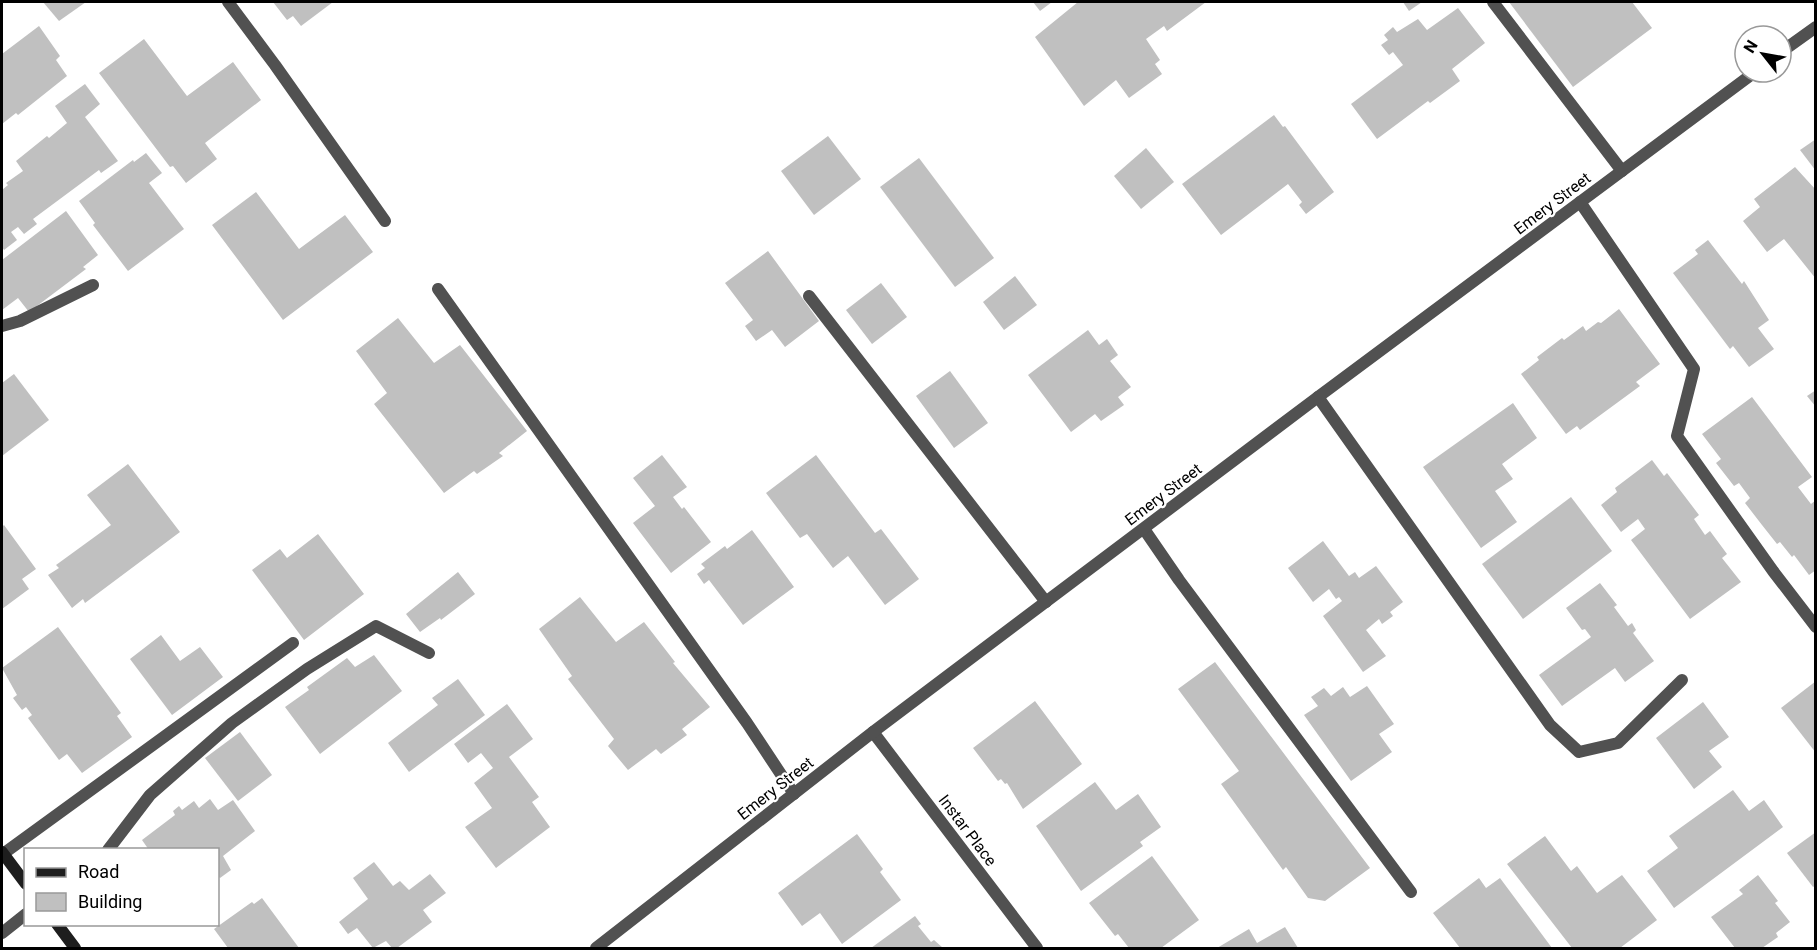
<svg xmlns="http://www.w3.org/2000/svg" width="1817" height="950" viewBox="0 0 1817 950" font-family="Roboto,sans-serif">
	<rect width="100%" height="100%" fill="#fff"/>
	<g fill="#c0c0c0">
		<polygon points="43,2 86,2 59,21"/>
		<polygon points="273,2 333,2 301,26 293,16 287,20"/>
		<polygon points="1033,2 1052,2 1040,11"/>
		<polygon points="1078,2 1206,2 1167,31 1164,26 1146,39 1160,60 1155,64 1162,74 1129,98 1116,80 1084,106 1035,37"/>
		<polygon points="1403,2 1422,2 1409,11"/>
		<polygon points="1509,2 1632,2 1652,28 1573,87"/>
		<polygon points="1458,8 1485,43 1452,69 1460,81 1430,103 1428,101 1377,139 1351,104 1403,65 1393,52 1389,55 1381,45 1388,40 1384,35 1393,27 1397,32 1418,19 1427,30"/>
		<polygon points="39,26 60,56 56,60 67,76 18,115 16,113 2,124 2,54"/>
		<polygon points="144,39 187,96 233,62 261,100 205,143 217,159 186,183 173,166 170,167 99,73"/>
		<polygon points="85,84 100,104 85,117 118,161 101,173 99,170 33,219 37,224 24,234 18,227 11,232 17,240 4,250 2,247 2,190 8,185 6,183 23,171 16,161 47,136 49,138 67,123 55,106"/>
		<polygon points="1274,115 1283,127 1285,126 1334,192 1306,214 1299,205 1302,202 1288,184 1221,235 1182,184"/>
		<polygon points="828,136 861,179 814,215 781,171"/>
		<polygon points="1816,139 1816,171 1800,150"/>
		<polygon points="1146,148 1174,182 1141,209 1114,176"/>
		<polygon points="146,153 162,173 149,183 184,229 128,271 93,225 95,223 79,201 133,160 134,162"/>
		<polygon points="919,158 994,258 955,287 880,187"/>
		<polygon points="1795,167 1816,190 1816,279 1784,239 1767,252 1743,221 1760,207 1754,199"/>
		<polygon points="256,192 299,249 345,215 373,252 283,320 212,225"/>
		<polygon points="66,211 98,255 83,267 86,269 29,312 18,298 2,310 2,260"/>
		<polygon points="1708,240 1742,284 1744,281 1769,320 1758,328 1774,349 1749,367 1733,346 1730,349 1673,273 1698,254 1695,250"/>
		<polygon points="768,251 819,321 785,347 772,330 756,341 745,326 753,320 725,283"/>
		<polygon points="1015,276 1037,305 1004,330 983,302"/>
		<polygon points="881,283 907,317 872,344 846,310"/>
		<polygon points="1619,309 1660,364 1636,382 1640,386 1580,430 1577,426 1566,434 1521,374 1539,360 1537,357 1562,338 1564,340 1583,326 1586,331 1598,322 1601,323"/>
		<polygon points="398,318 434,363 460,345 527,431 499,453 503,456 477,474 474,471 444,493 374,404 387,393 356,351"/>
		<polygon points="1088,330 1099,345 1107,339 1118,355 1110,361 1131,387 1118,397 1124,405 1101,421 1095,414 1071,432 1028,375"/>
		<polygon points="950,371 988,423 954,448 916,396"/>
		<polygon points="14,374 49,420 2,456 2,383"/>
		<polygon points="1816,390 1816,407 1807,396"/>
		<polygon points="1752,397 1812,477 1798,487 1811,504 1816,500 1816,570 1809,575 1794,555 1792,557 1780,542 1777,544 1762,525 1745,503 1750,498 1739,483 1734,486 1716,463 1721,459 1702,434"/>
		<polygon points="1513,403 1537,438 1502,464 1513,479 1495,491 1517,522 1481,548 1423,467"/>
		<polygon points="662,455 687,487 673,497 682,509 684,507 711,542 671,573 633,523 655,506 633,478"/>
		<polygon points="816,455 875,533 881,529 919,579 885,605 848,556 833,568 807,534 800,538 766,493"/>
		<polygon points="1652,460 1664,476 1667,473 1699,515 1694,519 1705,535 1710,531 1727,554 1722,558 1741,582 1690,619 1631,540 1645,529 1638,519 1621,532 1601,505 1617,492 1615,488"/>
		<polygon points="128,464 180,532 85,603 83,599 72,608 48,575 59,568 56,565 111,525 87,495"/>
		<polygon points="1571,497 1612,551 1523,619 1482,564"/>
		<polygon points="4,525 36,569 22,579 29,589 2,609 2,527"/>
		<polygon points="752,530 794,587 743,625 709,580 704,584 697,574 705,568 701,564 725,546 727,549"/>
		<polygon points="318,534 364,594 304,640 252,570 280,549 287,558"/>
		<polygon points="1323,541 1349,576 1355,572 1359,578 1376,566 1403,602 1390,612 1393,616 1382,624 1379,619 1366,630 1386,656 1363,672 1323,616 1342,601 1339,597 1336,599 1329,589 1313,602 1288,568"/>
		<polygon points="458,572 475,594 441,620 440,618 420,632 406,614"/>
		<polygon points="1600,583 1617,605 1614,607 1628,626 1632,623 1636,630 1633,633 1654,661 1625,682 1615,668 1562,706 1539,675 1591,637 1585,629 1582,630 1566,608"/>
		<polygon points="580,597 616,642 644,622 675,662 673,663 710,707 682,729 687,735 661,754 656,749 628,770 608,746 614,739 568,679 572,676 539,629"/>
		<polygon points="58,627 121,713 117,716 132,737 82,773 67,754 59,760 28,718 32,715 26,707 22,710 13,698 17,695 2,668"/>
		<polygon points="161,635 180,661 200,647 223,677 172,715 130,659"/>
		<polygon points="374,655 402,691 320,754 285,707 309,690 307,687 347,658 355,667"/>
		<polygon points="1215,662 1370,868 1325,901 1308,898 1286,867 1283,870 1221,784 1239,771 1178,689"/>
		<polygon points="458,679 485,715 409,772 388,743 438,705 432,698"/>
		<polygon points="1816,681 1816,753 1781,708"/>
		<polygon points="1367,686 1394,724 1379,734 1392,752 1351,781 1304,715 1318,706 1311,697 1324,688 1331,696 1343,687 1350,697"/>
		<polygon points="1035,701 1082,764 1023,809 1007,783 1005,784 1001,779 998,781 973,748"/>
		<polygon points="1703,702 1729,737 1709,751 1722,767 1694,789 1656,738"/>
		<polygon points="507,704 533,739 509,757 539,797 532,802 550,827 496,868 465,827 492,808 474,783 493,768 481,753 468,763 454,744"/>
		<polygon points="240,732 272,775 238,801 205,758"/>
		<polygon points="1095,782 1116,810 1138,794 1161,827 1140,842 1143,846 1081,891 1036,826"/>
		<polygon points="1733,790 1749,811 1764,800 1783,827 1674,908 1647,871 1678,848 1669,836"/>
		<polygon points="210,799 218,810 233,800 255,831 223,856 231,870 220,878 218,876 218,850 149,850 142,840 175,815 173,811 179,806 182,810 194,801 199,808"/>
		<polygon points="1816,832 1816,885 1813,887 1787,853"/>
		<polygon points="857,834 883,869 880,872 901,900 842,944 820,913 802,926 778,893"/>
		<polygon points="1545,836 1571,871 1577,866 1597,893 1622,875 1657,920 1620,948 1572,948 1507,864"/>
		<polygon points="1152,856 1199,920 1161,948 1129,948 1118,934 1115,936 1089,903"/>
		<polygon points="374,862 393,886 400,881 409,890 430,874 446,893 423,910 432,922 397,948 392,948 386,941 373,948 357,928 348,934 339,922 368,899 353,878"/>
		<polygon points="1758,875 1778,901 1775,903 1790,922 1776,933 1778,937 1762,948 1735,948 1711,917 1743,894 1739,890"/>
		<polygon points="1479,878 1486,888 1500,878 1552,948 1460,948 1433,913"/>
		<polygon points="262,898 299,948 228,948 214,929 252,902 254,904"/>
		<polygon points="915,916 921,924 918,926 931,942 934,940 943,948 871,948"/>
		<polygon points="1285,927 1298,948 1217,948 1249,929 1257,943"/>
	</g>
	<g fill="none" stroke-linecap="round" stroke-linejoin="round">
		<g stroke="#515151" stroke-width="12">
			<polyline points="228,2 275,65 385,221"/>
			<polyline points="1493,2 1622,171"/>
			<polyline points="1580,202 1694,369 1677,436 1773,571 1816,627"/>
			<polyline points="438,289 747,723 794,794"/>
			<polyline points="809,296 1046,602"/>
			<polyline points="2,326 20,321 93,285"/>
			<polyline points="1318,397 1550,725 1579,752 1618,743 1682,680"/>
			<polyline points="1144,529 1179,580 1411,892"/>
			<polyline points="108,850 150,795 232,723 307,669 376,626 429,653"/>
			<polyline points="3,854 293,643"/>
			<polyline points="2,933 26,914"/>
		</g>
		<g stroke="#515151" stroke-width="12">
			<polyline points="1781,52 1816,27"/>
			<polyline points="873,732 1037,948"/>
			<polyline points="596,948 873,732 1318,397 1755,72"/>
		</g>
		<g stroke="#1e1e1e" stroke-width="12">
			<polyline points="2,852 26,884"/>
			<polyline points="57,924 75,948"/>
		</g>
	</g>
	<g text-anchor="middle" stroke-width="4.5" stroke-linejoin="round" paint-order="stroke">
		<g font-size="16" fill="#000" stroke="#fff">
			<text transform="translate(1552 203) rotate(-37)" y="6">Emery Street</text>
			<text transform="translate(1163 494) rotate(-37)" y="6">Emery Street</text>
			<text transform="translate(775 788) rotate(-38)" y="6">Emery Street</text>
			<text transform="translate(968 830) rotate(53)" y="6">Instar Place</text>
		</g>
	</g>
	<rect width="1817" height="950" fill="none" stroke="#000000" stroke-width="6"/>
	<rect x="24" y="848" width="195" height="78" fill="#ffffff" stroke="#999999" stroke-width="1.5"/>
	<rect x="36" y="868" width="30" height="9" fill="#1e1e1e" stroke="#999999" stroke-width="1.5"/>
	<text x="78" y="878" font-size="18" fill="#000000">Road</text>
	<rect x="36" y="893" width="30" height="18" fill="#c0c0c0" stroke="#999999" stroke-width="1.5"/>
	<text x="78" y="908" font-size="18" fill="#000000">Building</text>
	<g transform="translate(1763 54) rotate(301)"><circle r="28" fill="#ffffff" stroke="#999999" stroke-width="1.5"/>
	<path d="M0-4.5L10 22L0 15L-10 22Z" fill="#000000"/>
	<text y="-9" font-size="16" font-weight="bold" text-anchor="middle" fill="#000000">N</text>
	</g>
</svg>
